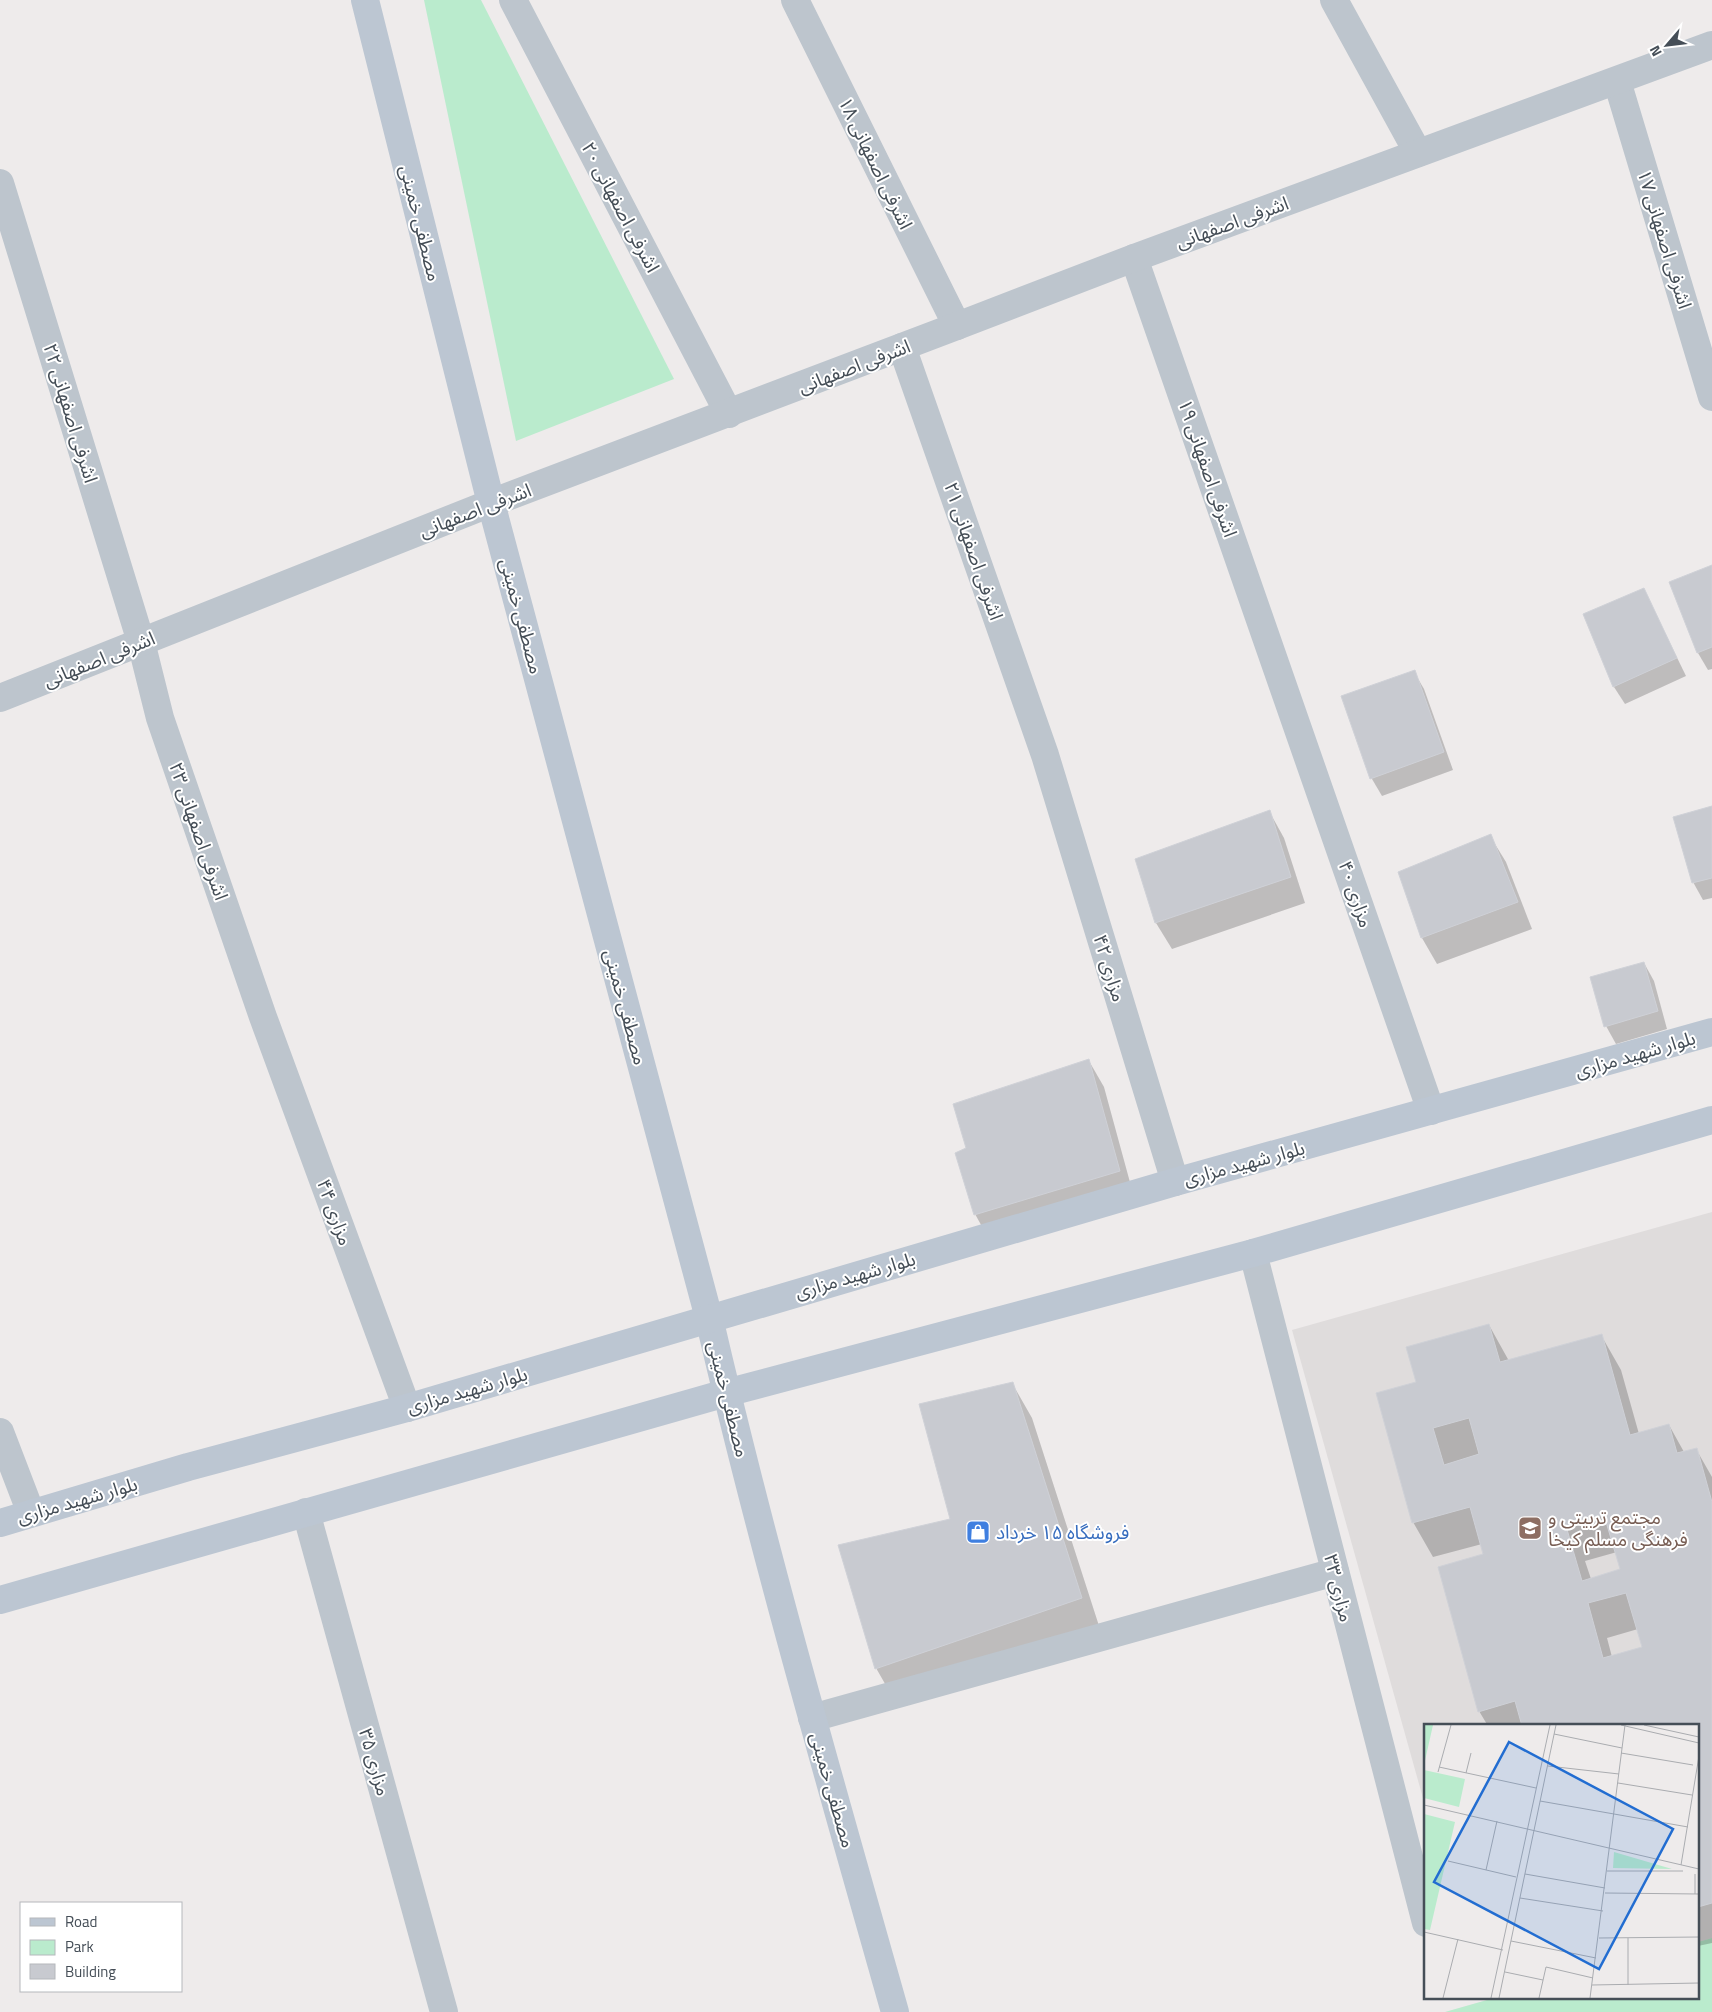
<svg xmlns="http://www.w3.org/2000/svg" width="1712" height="2012" viewBox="0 0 1712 2012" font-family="'Titillium Web','Noto Sans Arabic',sans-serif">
	<rect width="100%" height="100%" fill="#eeebeb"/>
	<polygon fill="#dfdcdc" points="1712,1212 1712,1938 1698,1942 1698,1726 1426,1726 1426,1809 1292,1330"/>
	<g fill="#baebcd">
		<polygon points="424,0 481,0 674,379 516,441"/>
		<polygon points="1712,1938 1712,2012 1445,2012 1494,1998 1698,1998 1698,1942"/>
	</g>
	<g fill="#0003" fill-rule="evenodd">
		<polygon points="1712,567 1712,669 1708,670 1698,653 1671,583"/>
		<polygon points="1644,590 1686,676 1625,704 1614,687 1585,615"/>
		<polygon points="1414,672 1424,689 1453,770 1382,796 1372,779 1342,697"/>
		<polygon points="1712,807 1712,898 1703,900 1693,882"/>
		<polygon points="1269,811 1284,838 1305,903 1172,949 1156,923 1137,860"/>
		<polygon points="1490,836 1506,862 1532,929 1437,964 1422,938 1400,873"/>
		<polygon points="1644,963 1654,981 1667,1029 1616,1044 1606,1026"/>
		<polygon points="1089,1061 1104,1087 1134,1197 990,1241 975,1214 967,1148"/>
		<path d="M1489,1325l20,36 92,-26 20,35 18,64 30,-9 15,27 12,-3 16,28v466l-14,3v-220h-210l-9,-15 6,-156 -3,-11 -49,13 -20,-35 5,-139zM1617,1552l5,18 -31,9 -6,-18zM1638,1629l5,19 -31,9 -5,-19z"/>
		<polygon points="1012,1383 1032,1418 1101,1632 896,1703 876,1668 951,1520"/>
	</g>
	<g fill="#c8cad0" stroke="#cfd1d7" fill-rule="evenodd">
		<polygon points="1712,565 1712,647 1697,653 1669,582"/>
		<polygon points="1644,588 1677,658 1613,687 1583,614"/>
		<polygon points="1415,670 1444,752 1370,779 1341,696"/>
		<polygon points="1712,806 1712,878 1692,883 1673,817"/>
		<polygon points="1270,810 1291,877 1155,923 1135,859"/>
		<polygon points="1491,834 1518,902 1421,938 1398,872"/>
		<polygon points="1644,962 1658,1011 1604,1027 1590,977"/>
		<polygon points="1089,1059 1120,1171 974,1215 955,1153 966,1148 953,1104"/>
		<path d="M1489,1324l11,38 102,-28 28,101 39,-11 8,29 20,-5 15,54v401l-14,4v-181h-176l-7,-25 -37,11 -40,-145 45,-13 -13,-47 -58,16 -36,-130 40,-11 -10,-35zM1469,1418l10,36 -35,11 -11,-37zM1604,1515l16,54 -38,12 -16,-55zM1626,1593l16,54 -39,11 -15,-55z"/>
		<polygon points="1013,1382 1082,1598 875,1669 838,1545 950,1519 919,1404"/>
	</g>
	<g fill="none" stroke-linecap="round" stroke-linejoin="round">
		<g stroke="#bdc5cd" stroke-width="28">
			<polyline points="513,0 729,414"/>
			<polyline points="795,0 957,326"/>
			<polyline points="1334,0 1418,153"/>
			<polyline points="1617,81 1712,397"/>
			<polyline points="0,183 141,642 160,718 263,1017 407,1408"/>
			<polyline points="1134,258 1431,1111"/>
			<polyline points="902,347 1045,755 1175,1182"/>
			<polyline points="0,698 491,503 957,326 1134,258 1712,45"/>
			<polyline points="1253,1253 1426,1923"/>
			<polyline points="0,1432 31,1513"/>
			<polyline points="306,1512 444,2012"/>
			<polyline points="812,1718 1335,1572"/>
		</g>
		<g stroke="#bcc6d2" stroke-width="28">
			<path d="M365,0l126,503 218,815c54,233 121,464 186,694"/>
			<polyline points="0,1523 188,1467 407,1408 1175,1182 1712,1032"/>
			<polyline points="0,1600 726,1393 1253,1253 1712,1120"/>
		</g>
	</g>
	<defs>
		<g id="school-square" transform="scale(1.25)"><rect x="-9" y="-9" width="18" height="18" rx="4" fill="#8d6e63" stroke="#fff"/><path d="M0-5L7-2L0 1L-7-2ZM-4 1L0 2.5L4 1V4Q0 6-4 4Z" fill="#fff"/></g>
		<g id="shop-square" transform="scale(1.25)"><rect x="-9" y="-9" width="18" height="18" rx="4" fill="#3f7fe0" stroke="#fff"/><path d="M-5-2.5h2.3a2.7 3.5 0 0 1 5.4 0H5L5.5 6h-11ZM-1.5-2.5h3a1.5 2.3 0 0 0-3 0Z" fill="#fff"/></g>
	</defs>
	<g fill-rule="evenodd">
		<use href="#school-square" x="1530" y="1528"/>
		<use href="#shop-square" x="978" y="1532"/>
	</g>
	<g text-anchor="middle" stroke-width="4" stroke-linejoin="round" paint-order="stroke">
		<g font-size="19" fill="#454e57" stroke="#fff">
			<text transform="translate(876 163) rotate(64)" y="7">اشرفی اصفهانی ۱۸</text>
			<text transform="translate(621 207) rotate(62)" y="7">اشرفی اصفهانی ۲۰</text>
			<text transform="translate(1232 222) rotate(-20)" y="7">اشرفی اصفهانی</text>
			<text transform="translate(421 223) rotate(76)" y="7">مصطفی خمینی</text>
			<text transform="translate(1665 239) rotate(73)" y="7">اشرفی اصفهانی ۱۷</text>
			<text transform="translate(854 366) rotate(-21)" y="7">اشرفی اصفهانی</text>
			<text transform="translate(71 413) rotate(73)" y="7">اشرفی اصفهانی ۲۲</text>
			<text transform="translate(1208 468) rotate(71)" y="7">اشرفی اصفهانی ۱۹</text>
			<text transform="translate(475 510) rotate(-21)" y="7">اشرفی اصفهانی</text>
			<text transform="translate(974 551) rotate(71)" y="7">اشرفی اصفهانی ۲۱</text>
			<text transform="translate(522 616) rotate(75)" y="7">مصطفی خمینی</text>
			<text transform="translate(99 659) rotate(-22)" y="7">اشرفی اصفهانی</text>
			<text transform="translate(199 831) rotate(71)" y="7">اشرفی اصفهانی ۲۳</text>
			<text transform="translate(1356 894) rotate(71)" y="7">مزاری ۴۰</text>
			<text transform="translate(1110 968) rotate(73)" y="7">مزاری ۴۲</text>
			<text transform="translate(626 1007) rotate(75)" y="7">مصطفی خمینی</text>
			<text transform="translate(1635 1054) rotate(-16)" y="7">بلوار شهید مزاری</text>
			<text transform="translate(1244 1163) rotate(-15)" y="7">بلوار شهید مزاری</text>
			<text transform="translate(335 1212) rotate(70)" y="7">مزاری ۴۴</text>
			<text transform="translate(855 1275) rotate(-16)" y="7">بلوار شهید مزاری</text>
			<text transform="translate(467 1390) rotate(-16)" y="7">بلوار شهید مزاری</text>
			<text transform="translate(729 1399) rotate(76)" y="7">مصطفی خمینی</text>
			<text transform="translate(77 1500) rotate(-16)" y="7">بلوار شهید مزاری</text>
			<text transform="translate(1339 1588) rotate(76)" y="7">مزاری ۳۳</text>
			<text transform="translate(375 1762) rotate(74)" y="7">مزاری ۳۵</text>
			<text transform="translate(833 1790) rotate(74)" y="7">مصطفی خمینی</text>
		</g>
		<g font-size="19" fill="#785e54" stroke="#fff" text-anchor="start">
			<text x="1548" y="1524">مجتمع تربیتی و<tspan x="1548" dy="22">فرهنگی مسلم کیخا</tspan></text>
		</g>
		<g font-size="19" fill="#366cbe" stroke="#fff" text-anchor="start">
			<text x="996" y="1539">فروشگاه ۱۵ خرداد</text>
		</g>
	</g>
	<g transform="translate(1424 1724)">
		<rect width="275" height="275" fill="#eeebeb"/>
		<path d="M0,1h9l-9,40zM0,46l41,9 -6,28 -35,-9zM0,90l31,8 -25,108 -6,-1zM190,128l58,17 -59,-1z" fill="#baebcd"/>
		<path fill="none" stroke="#aaacb0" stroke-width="1" d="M197,1l78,18M220,1l55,12M130,10l68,14M197,29l72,12M124,42l71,8M15,43l97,21M14,48l13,-47M42,49l5,-20M194,59l74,12M116,77l148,26M0,81l275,64M24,137l68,16M257,141l18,-109M62,146l11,-49M183,147h76M101,150l80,14M271,150v20M181,169l94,1M96,174l83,13M0,208l79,18M175,214l100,-1M204,214v47M87,217l85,17M81,248l38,8M168,261l107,-2M19,274l15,-59M67,274l59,-273M75,274l57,-273M115,274l7,-31 47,11M166,274l35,-273"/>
		<path fill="#226dd1" fill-opacity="0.15" stroke="#226dd1" stroke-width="2.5" d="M85,18l164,87 -74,140 -165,-87z"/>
		<rect width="275" height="275" fill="none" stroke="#454e57" stroke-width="2.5"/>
	</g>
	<rect x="20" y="1902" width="162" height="90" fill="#ffffff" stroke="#b5b8bc"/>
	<rect x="30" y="1918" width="25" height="8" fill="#bcc6d2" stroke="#b5b8bc"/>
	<text x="65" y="1927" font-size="15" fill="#454e57">Road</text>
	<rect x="30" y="1940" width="25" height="15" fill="#baebcd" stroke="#b5b8bc"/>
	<text x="65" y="1952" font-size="15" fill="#454e57">Park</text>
	<rect x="30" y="1964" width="25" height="15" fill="#c8cad0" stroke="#b5b8bc"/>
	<text x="65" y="1977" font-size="15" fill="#454e57">Building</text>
	<g transform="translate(1667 45) rotate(242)" stroke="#ffffff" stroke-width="4" paint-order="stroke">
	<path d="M0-4L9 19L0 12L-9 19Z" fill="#454e57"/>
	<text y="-8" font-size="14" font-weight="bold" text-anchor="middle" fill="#454e57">N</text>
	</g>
</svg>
